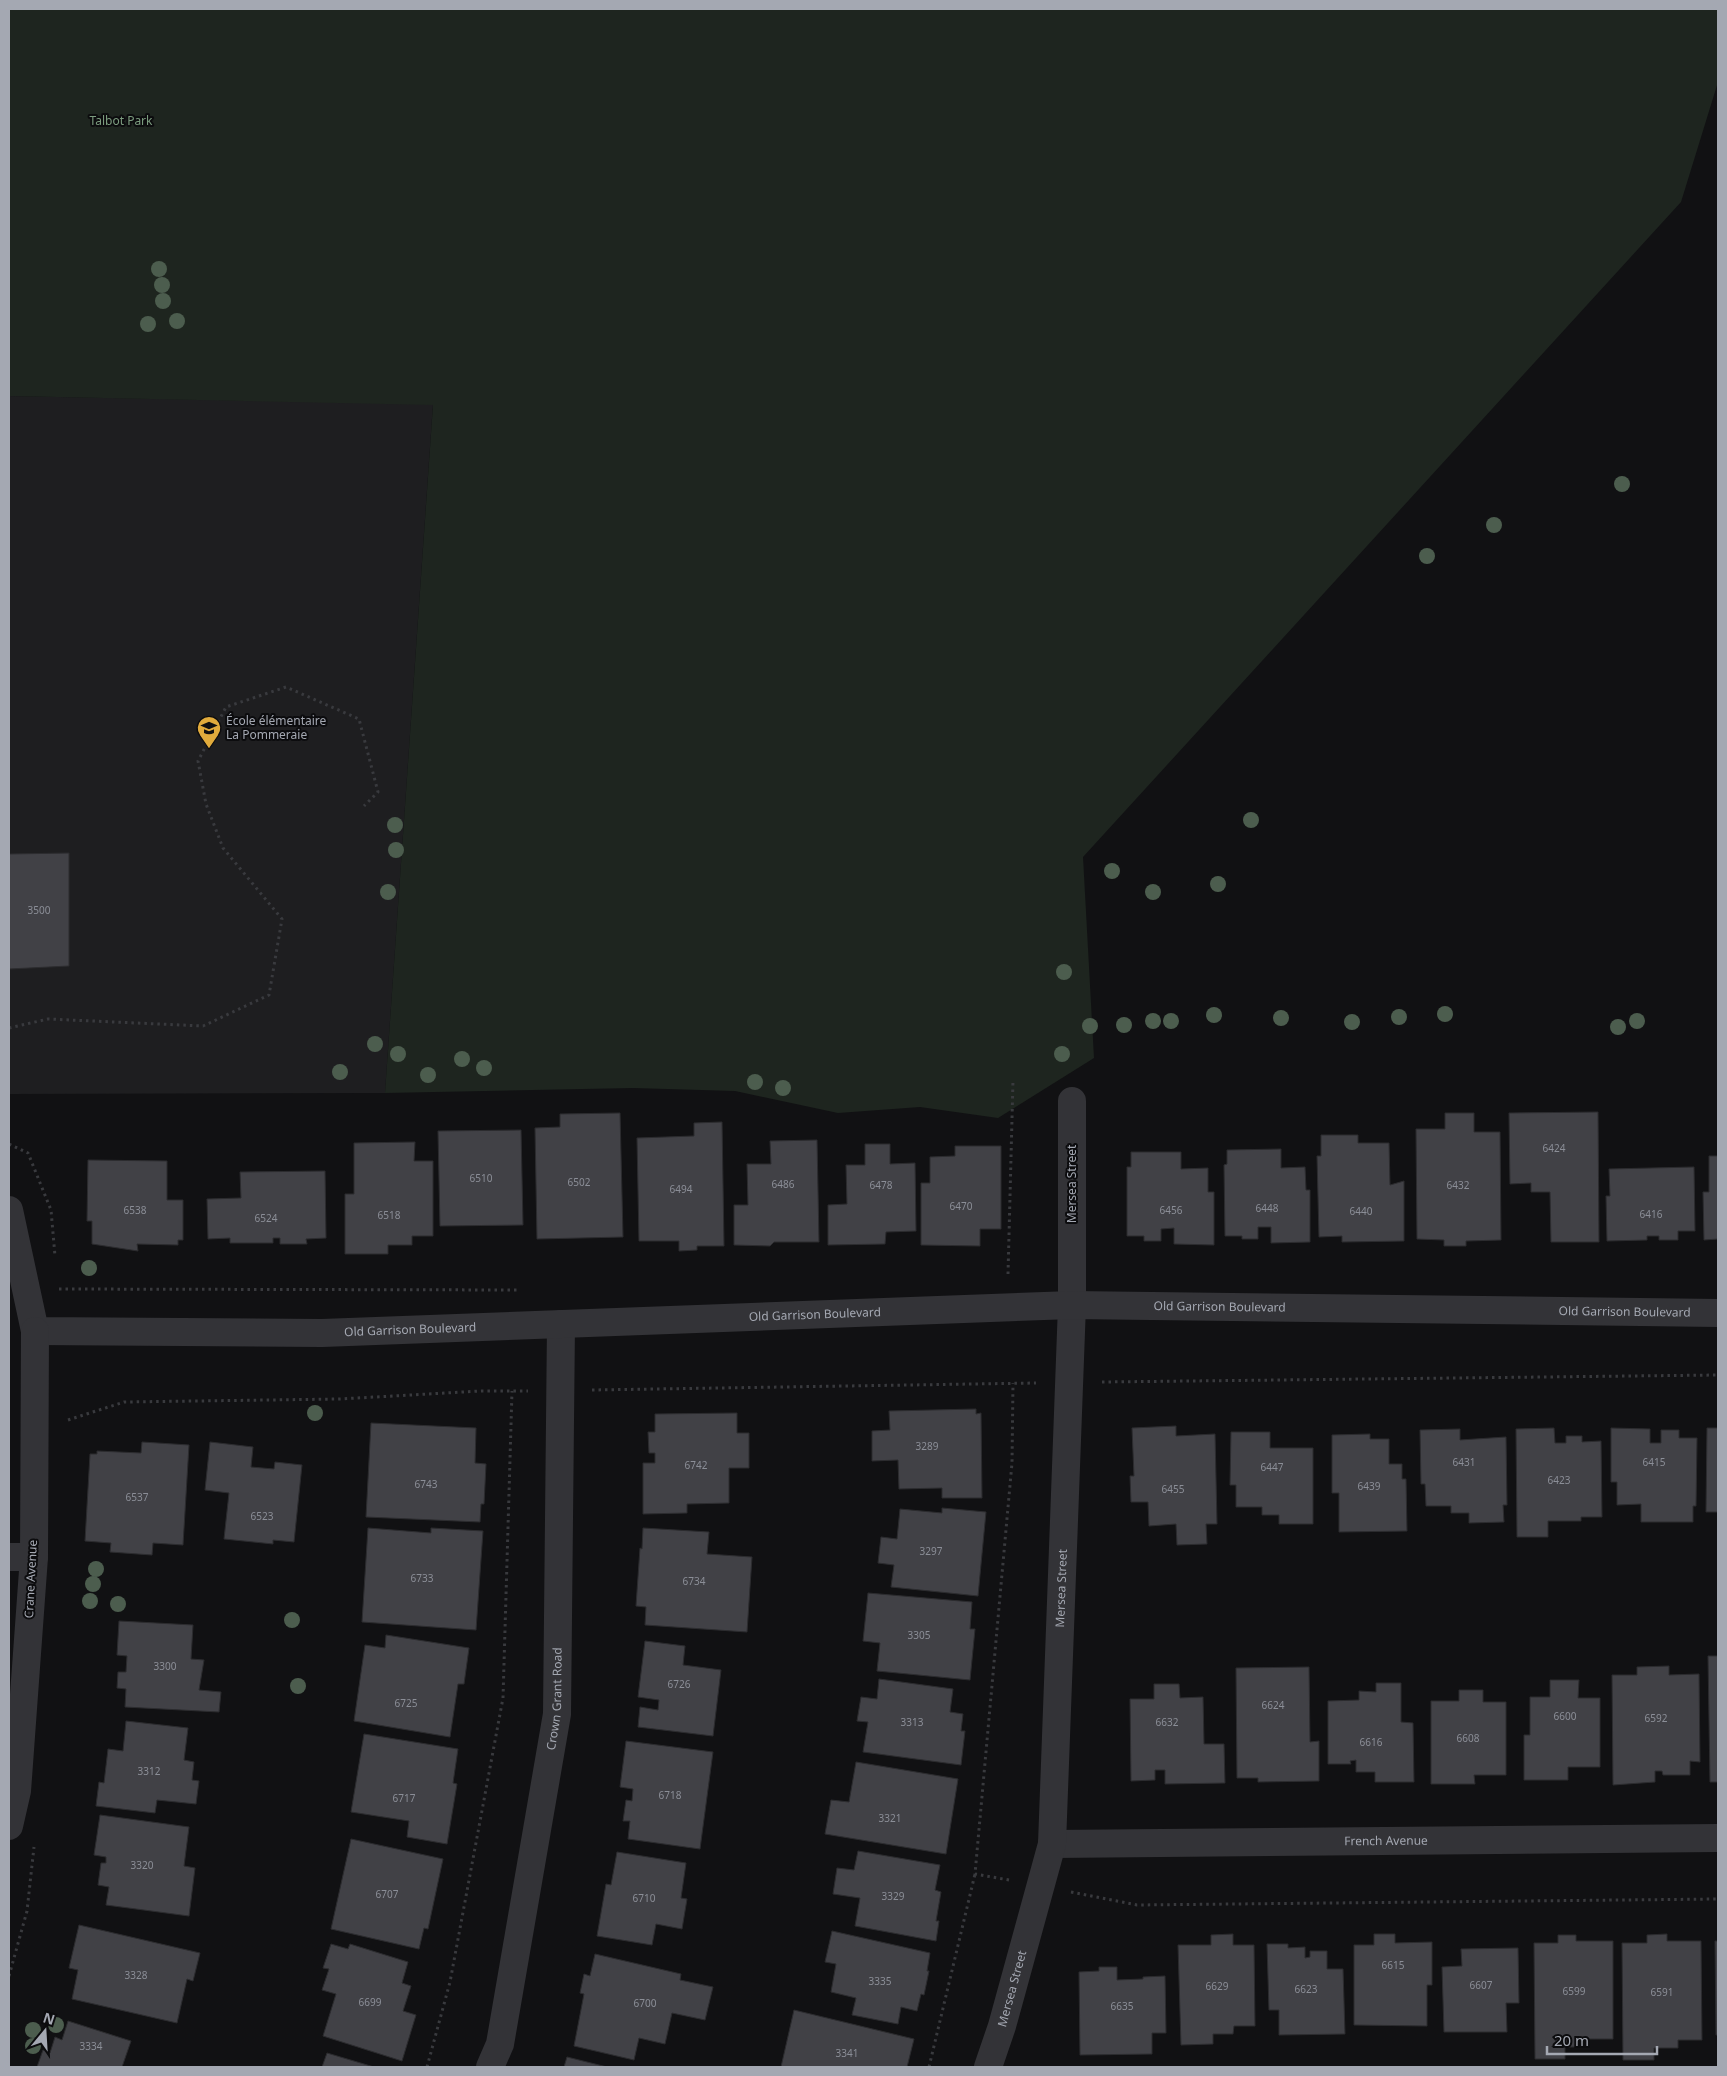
<svg xmlns="http://www.w3.org/2000/svg" width="1727" height="2076" viewBox="0 0 1727 2076" font-family="'Noto Sans',sans-serif">
	<rect width="100%" height="100%" fill="#111113"/>
	<polygon fill="#1e1e20" points="9,396 433,404 385,1093 9,1094"/>
	<polygon fill="#1e251f" points="9,9 1718,9 1718,82 1681,202 1083,857 1094,1058 998,1118 920,1107 838,1113 735,1091 633,1088 385,1093 433,405 9,396"/>
	<g fill="#414146" stroke="#2c2c2f">
		<polygon points="69,853 69,966 9,969 9,854"/>
		<polygon points="1598,1112 1599,1242 1551,1242 1550,1192 1531,1192 1531,1183 1510,1184 1509,1113"/>
		<polygon points="620,1113 623,1237 537,1239 535,1128 560,1127 560,1114"/>
		<polygon points="1445,1113 1474,1113 1474,1132 1500,1132 1501,1240 1466,1241 1466,1246 1444,1246 1444,1240 1417,1239 1416,1129 1445,1129"/>
		<polygon points="722,1122 724,1246 697,1246 697,1250 679,1251 679,1241 639,1241 637,1138 694,1136 694,1123"/>
		<polygon points="521,1130 523,1225 440,1226 438,1131"/>
		<polygon points="1321,1135 1358,1135 1358,1143 1389,1143 1390,1185 1404,1181 1404,1241 1342,1242 1342,1236 1319,1237 1317,1156 1321,1156"/>
		<polygon points="817,1140 819,1242 774,1242 770,1246 734,1245 734,1205 748,1205 747,1164 771,1164 770,1141"/>
		<polygon points="415,1142 414,1161 433,1161 433,1236 412,1236 412,1245 388,1245 388,1254 345,1254 345,1194 354,1194 354,1143"/>
		<polygon points="865,1144 890,1144 890,1164 915,1163 916,1231 886,1232 885,1244 828,1245 828,1205 847,1204 846,1165 865,1165"/>
		<polygon points="955,1146 1001,1146 1001,1229 980,1229 980,1246 921,1245 921,1183 930,1183 930,1157 955,1156"/>
		<polygon points="1281,1149 1281,1168 1305,1167 1306,1190 1310,1190 1310,1242 1271,1243 1271,1227 1258,1227 1258,1239 1242,1239 1242,1236 1225,1236 1224,1165 1227,1164 1227,1150"/>
		<polygon points="1131,1152 1181,1152 1181,1169 1208,1168 1208,1192 1214,1192 1214,1245 1174,1244 1174,1228 1161,1229 1161,1241 1144,1241 1144,1236 1127,1236 1127,1167 1131,1167"/>
		<polygon points="1709,1156 1718,1156 1718,1239 1704,1240 1703,1192 1709,1192"/>
		<polygon points="88,1160 167,1161 167,1200 183,1200 183,1240 178,1240 178,1245 137,1244 138,1251 92,1244 92,1221 87,1221"/>
		<polygon points="1694,1167 1695,1231 1678,1231 1678,1240 1659,1240 1659,1236 1647,1236 1647,1240 1607,1241 1606,1196 1610,1196 1609,1169"/>
		<polygon points="325,1171 326,1238 306,1239 307,1244 280,1244 280,1238 273,1238 273,1243 230,1243 230,1238 208,1239 207,1199 241,1198 240,1172"/>
		<polygon points="976,1409 976,1414 981,1413 982,1498 942,1498 942,1488 899,1489 898,1460 872,1461 872,1431 890,1430 889,1411"/>
		<polygon points="737,1413 737,1433 749,1433 749,1468 729,1468 729,1503 687,1504 687,1513 643,1514 643,1463 655,1463 655,1453 649,1453 648,1432 655,1432 655,1414"/>
		<polygon points="371,1423 476,1428 475,1463 486,1464 484,1504 481,1504 480,1522 366,1517"/>
		<polygon points="1176,1426 1176,1436 1215,1434 1217,1524 1206,1524 1207,1544 1177,1545 1176,1524 1149,1526 1148,1502 1131,1502 1130,1476 1134,1476 1132,1428"/>
		<polygon points="1554,1428 1555,1443 1566,1443 1566,1436 1582,1436 1582,1442 1601,1441 1602,1517 1581,1517 1581,1521 1548,1521 1548,1537 1517,1537 1516,1429"/>
		<polygon points="1611,1428 1650,1429 1650,1443 1661,1443 1661,1430 1679,1430 1679,1438 1697,1438 1696,1506 1693,1506 1693,1522 1641,1522 1641,1504 1617,1505 1617,1482 1611,1482"/>
		<polygon points="1707,1428 1718,1428 1718,1512 1706,1512"/>
		<polygon points="1460,1429 1460,1440 1506,1437 1507,1505 1503,1505 1504,1522 1469,1523 1469,1513 1451,1513 1451,1506 1426,1506 1425,1484 1421,1484 1420,1430"/>
		<polygon points="1231,1432 1270,1432 1270,1448 1313,1448 1313,1524 1279,1524 1279,1515 1262,1515 1262,1507 1236,1507 1236,1485 1230,1485"/>
		<polygon points="1370,1434 1370,1439 1389,1439 1389,1464 1402,1464 1402,1479 1406,1479 1407,1531 1339,1532 1339,1493 1332,1493 1332,1435"/>
		<polygon points="142,1442 189,1445 183,1545 153,1543 152,1555 110,1552 111,1543 85,1541 90,1454 97,1454 97,1451 141,1453"/>
		<polygon points="210,1442 253,1447 251,1467 274,1469 275,1462 302,1465 294,1542 273,1540 273,1544 224,1539 229,1493 205,1490"/>
		<polygon points="942,1508 986,1512 978,1596 891,1587 894,1565 878,1563 881,1537 897,1539 900,1509 942,1513"/>
		<polygon points="368,1528 431,1533 431,1528 483,1531 476,1630 362,1622"/>
		<polygon points="643,1528 709,1532 707,1554 752,1557 747,1632 645,1625 646,1607 636,1606 640,1548 642,1549"/>
		<polygon points="868,1593 972,1602 970,1629 975,1629 970,1680 877,1671 880,1643 863,1641"/>
		<polygon points="119,1621 193,1625 191,1659 204,1660 199,1690 221,1692 219,1712 125,1707 126,1689 117,1688 118,1672 126,1672 127,1656 117,1655"/>
		<polygon points="386,1635 469,1648 464,1684 458,1684 450,1737 354,1721 365,1645 385,1648"/>
		<polygon points="645,1641 685,1646 683,1665 721,1670 713,1736 638,1727 640,1707 658,1710 659,1700 638,1697"/>
		<polygon points="1708,1656 1718,1656 1718,1782 1710,1782"/>
		<polygon points="1669,1666 1669,1675 1699,1674 1700,1762 1690,1761 1690,1775 1663,1775 1662,1771 1655,1771 1655,1782 1613,1785 1612,1675 1637,1675 1637,1667"/>
		<polygon points="1309,1667 1310,1742 1319,1741 1319,1781 1258,1782 1258,1778 1237,1778 1236,1668"/>
		<polygon points="879,1679 953,1689 950,1712 963,1714 961,1731 965,1731 961,1765 863,1752 868,1722 857,1721 861,1697 877,1699"/>
		<polygon points="1550,1680 1579,1680 1578,1698 1600,1698 1600,1767 1568,1767 1568,1780 1524,1780 1524,1735 1530,1735 1530,1697 1550,1697"/>
		<polygon points="1376,1683 1401,1683 1401,1722 1413,1723 1414,1782 1375,1782 1375,1772 1356,1772 1356,1760 1350,1761 1351,1764 1328,1764 1328,1701 1359,1700 1359,1691 1376,1692"/>
		<polygon points="1154,1684 1179,1684 1180,1698 1203,1697 1204,1744 1224,1744 1225,1783 1165,1784 1165,1770 1155,1770 1155,1780 1131,1781 1130,1699 1154,1699"/>
		<polygon points="1459,1690 1483,1690 1483,1702 1506,1702 1506,1775 1474,1775 1475,1784 1431,1784 1431,1701 1459,1701"/>
		<polygon points="126,1721 188,1728 184,1760 194,1762 192,1780 199,1781 196,1804 157,1800 155,1813 96,1806 99,1782 104,1783 108,1749 123,1751"/>
		<polygon points="364,1734 458,1749 453,1783 457,1784 447,1844 407,1837 409,1821 351,1812"/>
		<polygon points="626,1741 713,1752 700,1849 628,1839 630,1821 623,1821 626,1800 632,1801 633,1789 620,1787"/>
		<polygon points="856,1762 958,1779 946,1854 825,1834 831,1800 849,1802"/>
		<polygon points="100,1815 189,1827 184,1866 195,1868 189,1916 106,1905 109,1887 98,1885 101,1863 106,1863 106,1857 94,1855"/>
		<polygon points="351,1839 443,1859 428,1929 424,1928 419,1949 331,1929"/>
		<polygon points="858,1851 940,1865 935,1890 941,1892 936,1921 939,1921 936,1941 855,1926 860,1898 833,1894 837,1868 854,1870"/>
		<polygon points="617,1852 686,1863 681,1898 687,1899 682,1929 656,1924 652,1945 597,1936 606,1884 611,1885"/>
		<polygon points="79,1925 200,1953 193,1981 187,1979 177,2023 72,1999 78,1970 69,1968"/>
		<polygon points="832,1931 930,1953 927,1971 929,1971 924,1995 921,1994 917,2011 901,2007 898,2024 852,2015 856,1998 831,1992 836,1964 825,1962"/>
		<polygon points="1233,1934 1233,1945 1254,1945 1255,2026 1234,2026 1233,2034 1213,2034 1213,2044 1181,2045 1178,1945 1211,1945 1211,1935"/>
		<polygon points="1374,1934 1395,1934 1395,1943 1432,1942 1432,1985 1427,1985 1427,2026 1354,2025 1354,1945 1374,1945"/>
		<polygon points="1667,1934 1667,1941 1701,1941 1702,2040 1678,2040 1678,2048 1654,2048 1654,2060 1623,2060 1622,1943 1647,1943 1647,1935"/>
		<polygon points="1558,1935 1576,1935 1576,1941 1613,1941 1613,2039 1588,2039 1588,2047 1565,2047 1565,2059 1535,2059 1534,1943 1558,1943"/>
		<polygon points="1715,1941 1718,1941 1718,2035 1716,2035"/>
		<polygon points="331,1944 348,1949 350,1944 408,1962 402,1983 411,1986 403,2011 416,2015 402,2061 323,2036 336,1994 322,1990 329,1969 323,1968"/>
		<polygon points="1267,1944 1288,1944 1288,1948 1305,1947 1305,1958 1310,1957 1310,1951 1327,1951 1327,1969 1343,1969 1345,2034 1279,2035 1279,2010 1269,2010"/>
		<polygon points="1518,1948 1519,2003 1506,2003 1507,2032 1444,2032 1442,1967 1462,1966 1461,1949"/>
		<polygon points="595,1954 681,1974 680,1980 713,1987 705,2020 672,2013 665,2044 639,2038 634,2060 574,2046 584,1994 580,1993 584,1974 590,1976"/>
		<polygon points="1099,1967 1117,1967 1117,1980 1143,1979 1143,1977 1165,1976 1166,2033 1152,2033 1152,2054 1080,2055 1079,1972 1099,1971"/>
		<polygon points="794,2010 914,2039 907,2067 781,2067"/>
		<polygon points="68,2021 131,2041 122,2067 37,2067 43,2050 50,2053 55,2037 62,2040"/>
		<polygon points="327,2053 374,2067 322,2067"/>
		<polygon points="567,2057 607,2067 564,2067"/>
	</g>
	<g fill="none" stroke-linecap="round" stroke-linejoin="round">
		<g stroke="#393a3e" stroke-width="3" stroke-dasharray="2.5 4" stroke-linecap="butt">
			<polyline points="9,1028 48,1019 203,1026 269,995 282,919 223,848 206,804 198,761 226,707 286,687 359,719 378,792 364,806"/>
			<polyline points="9,1144 28,1153 51,1210 55,1256"/>
			<polyline points="1008,1274 1013,1080"/>
			<polyline points="59,1289 520,1290"/>
			<polyline points="1102,1382 1718,1375"/>
			<polyline points="592,1390 1036,1383"/>
			<polyline points="68,1420 124,1402 340,1399 481,1391 528,1391"/>
			<polyline points="1009,1880 975,1874 1012,1463 1013,1383"/>
			<polyline points="1071,1892 1137,1905 1718,1899"/>
			<polyline points="9,1976 27,1911 34,1847"/>
			<polyline points="427,2067 450,1982 503,1698 512,1391"/>
			<polyline points="929,2067 975,1874"/>
		</g>
		<g stroke="#333337" stroke-width="28">
			<polyline points="9,1826 17,1791 34,1557"/>
			<path id="s1" d="M1052,1844l666,-6"/>
			<path id="s2" d="M490,2067l10,-23 57,-330 4,-390"/>
			<path id="s3" d="M988,2067l14,-41 50,-182 20,-539v-204"/>
		</g>
		<g stroke="#333337" stroke-width="28">
			<path id="s4" d="M9,1210l26,121 287,2 750,-28 646,8"/>
			<polyline points="9,1557 34,1557 35,1331"/>
		</g>
	</g>
	<g fill="#4c5d4e">
		<circle cx="159" cy="269" r="8"/>
		<circle cx="162" cy="285" r="8"/>
		<circle cx="163" cy="301" r="8"/>
		<circle cx="177" cy="321" r="8"/>
		<circle cx="148" cy="324" r="8"/>
		<circle cx="1622" cy="484" r="8"/>
		<circle cx="1494" cy="525" r="8"/>
		<circle cx="1427" cy="556" r="8"/>
		<circle cx="1251" cy="820" r="8"/>
		<circle cx="395" cy="825" r="8"/>
		<circle cx="396" cy="850" r="8"/>
		<circle cx="1112" cy="871" r="8"/>
		<circle cx="1218" cy="884" r="8"/>
		<circle cx="388" cy="892" r="8"/>
		<circle cx="1153" cy="892" r="8"/>
		<circle cx="1064" cy="972" r="8"/>
		<circle cx="1445" cy="1014" r="8"/>
		<circle cx="1214" cy="1015" r="8"/>
		<circle cx="1399" cy="1017" r="8"/>
		<circle cx="1281" cy="1018" r="8"/>
		<circle cx="1153" cy="1021" r="8"/>
		<circle cx="1171" cy="1021" r="8"/>
		<circle cx="1637" cy="1021" r="8"/>
		<circle cx="1352" cy="1022" r="8"/>
		<circle cx="1124" cy="1025" r="8"/>
		<circle cx="1090" cy="1026" r="8"/>
		<circle cx="1618" cy="1027" r="8"/>
		<circle cx="375" cy="1044" r="8"/>
		<circle cx="398" cy="1054" r="8"/>
		<circle cx="1062" cy="1054" r="8"/>
		<circle cx="462" cy="1059" r="8"/>
		<circle cx="484" cy="1068" r="8"/>
		<circle cx="340" cy="1072" r="8"/>
		<circle cx="428" cy="1075" r="8"/>
		<circle cx="755" cy="1082" r="8"/>
		<circle cx="783" cy="1088" r="8"/>
		<circle cx="89" cy="1268" r="8"/>
		<circle cx="315" cy="1413" r="8"/>
		<circle cx="96" cy="1569" r="8"/>
		<circle cx="93" cy="1584" r="8"/>
		<circle cx="90" cy="1601" r="8"/>
		<circle cx="118" cy="1604" r="8"/>
		<circle cx="292" cy="1620" r="8"/>
		<circle cx="298" cy="1686" r="8"/>
		<circle cx="56" cy="2025" r="8"/>
		<circle cx="33" cy="2030" r="8"/>
		<circle cx="33" cy="2046" r="8"/>
	</g>
	<defs>
		<g id="school-pin" transform="scale(1.25)"><path d="M0 17L-7.5 6A9.5 9.5 0 1 1 7.5 6Z" fill="#e1ab3c" stroke="#0c0c0e"/><path d="M0-5L7-2L0 1L-7-2ZM-4 1L0 2.5L4 1V4Q0 6-4 4Z" fill="#111"/></g>
	</defs>
	<g fill-rule="evenodd">
		<use href="#school-pin" x="209" y="728"/>
	</g>
	<g text-anchor="middle" stroke-width="4" stroke-linejoin="round" paint-order="stroke">
		<g font-size="10" fill="#8b8e97">
			<text x="39" y="914">3500</text>
			<text x="1554" y="1152">6424</text>
			<text x="481" y="1182">6510</text>
			<text x="579" y="1186">6502</text>
			<text x="783" y="1188">6486</text>
			<text x="881" y="1189">6478</text>
			<text x="1458" y="1189">6432</text>
			<text x="681" y="1193">6494</text>
			<text x="961" y="1210">6470</text>
			<text x="1267" y="1212">6448</text>
			<text x="135" y="1214">6538</text>
			<text x="1171" y="1214">6456</text>
			<text x="1361" y="1215">6440</text>
			<text x="1651" y="1218">6416</text>
			<text x="389" y="1219">6518</text>
			<text x="266" y="1222">6524</text>
			<text x="927" y="1450">3289</text>
			<text x="1464" y="1466">6431</text>
			<text x="1654" y="1466">6415</text>
			<text x="696" y="1469">6742</text>
			<text x="1272" y="1471">6447</text>
			<text x="1559" y="1484">6423</text>
			<text x="426" y="1488">6743</text>
			<text x="1369" y="1490">6439</text>
			<text x="1173" y="1493">6455</text>
			<text x="137" y="1501">6537</text>
			<text x="262" y="1520">6523</text>
			<text x="931" y="1555">3297</text>
			<text x="422" y="1582">6733</text>
			<text x="694" y="1585">6734</text>
			<text x="919" y="1639">3305</text>
			<text x="165" y="1670">3300</text>
			<text x="679" y="1688">6726</text>
			<text x="406" y="1707">6725</text>
			<text x="1273" y="1709">6624</text>
			<text x="1565" y="1720">6600</text>
			<text x="1656" y="1722">6592</text>
			<text x="912" y="1726">3313</text>
			<text x="1167" y="1726">6632</text>
			<text x="1468" y="1742">6608</text>
			<text x="1371" y="1746">6616</text>
			<text x="149" y="1775">3312</text>
			<text x="670" y="1799">6718</text>
			<text x="404" y="1802">6717</text>
			<text x="890" y="1822">3321</text>
			<text x="142" y="1869">3320</text>
			<text x="387" y="1898">6707</text>
			<text x="893" y="1900">3329</text>
			<text x="644" y="1902">6710</text>
			<text x="1393" y="1969">6615</text>
			<text x="136" y="1979">3328</text>
			<text x="880" y="1985">3335</text>
			<text x="1481" y="1989">6607</text>
			<text x="1217" y="1990">6629</text>
			<text x="1306" y="1993">6623</text>
			<text x="1574" y="1995">6599</text>
			<text x="1662" y="1996">6591</text>
			<text x="370" y="2006">6699</text>
			<text x="645" y="2007">6700</text>
			<text x="1122" y="2010">6635</text>
			<text x="91" y="2050">3334</text>
			<text x="847" y="2057">3341</text>
		</g>
		<g font-size="12" fill="#7c9c7f" stroke="#0c0c0e">
			<text x="121" y="125">Talbot Park</text>
		</g>
		<g font-size="12" fill="#a4a8b2" stroke="#0c0c0e" text-anchor="start">
			<text x="226" y="725">École élémentaire<tspan x="226" dy="14">La Pommeraie</tspan></text>
		</g>
		<g font-size="12" fill="#a4a8b2" stroke="#0c0c0e">
			<text transform="translate(1072 1184) rotate(-90)" y="4">Mersea Street</text>
			<text dy="4" stroke="none"><textPath href="#s4" startOffset="1309">Old Garrison Boulevard</textPath></text>
			<text dy="4" stroke="none"><textPath href="#s4" startOffset="1714">Old Garrison Boulevard</textPath></text>
			<text dy="4" stroke="none"><textPath href="#s4" startOffset="904">Old Garrison Boulevard</textPath></text>
			<text dy="4" stroke="none"><textPath href="#s4" startOffset="499">Old Garrison Boulevard</textPath></text>
			<text transform="translate(31 1579) rotate(-87)" y="4">Crane Avenue</text>
			<text dy="4" stroke="none"><textPath href="#s3" startOffset="488">Mersea Street</textPath></text>
			<text dy="4" stroke="none"><textPath href="#s2" startOffset="375">Crown Grant Road</textPath></text>
			<text dy="4" stroke="none"><textPath href="#s1" startOffset="334">French Avenue</textPath></text>
			<text dy="4" stroke="none"><textPath href="#s3" startOffset="82">Mersea Street</textPath></text>
		</g>
	</g>
	<rect width="1727" height="2076" fill="none" stroke="#a4a8b2" stroke-width="20"/>
	<g transform="translate(45 2031) rotate(18)" stroke="#0c0c0e" stroke-width="4" paint-order="stroke">
	<path d="M0-4L9 19L0 12L-9 19Z" fill="#a4a8b2"/>
	<text y="-8" font-size="14" font-weight="bold" text-anchor="middle" fill="#a4a8b2">N</text>
	</g>
	<path d="M1547 2046v8h110v-8" fill="none" stroke="#a4a8b2" stroke-width="2.5"/>
	<text x="1554" y="2046" font-size="15" fill="#a4a8b2" stroke="#0c0c0e" stroke-width="4" paint-order="stroke">20 m</text>
</svg>
